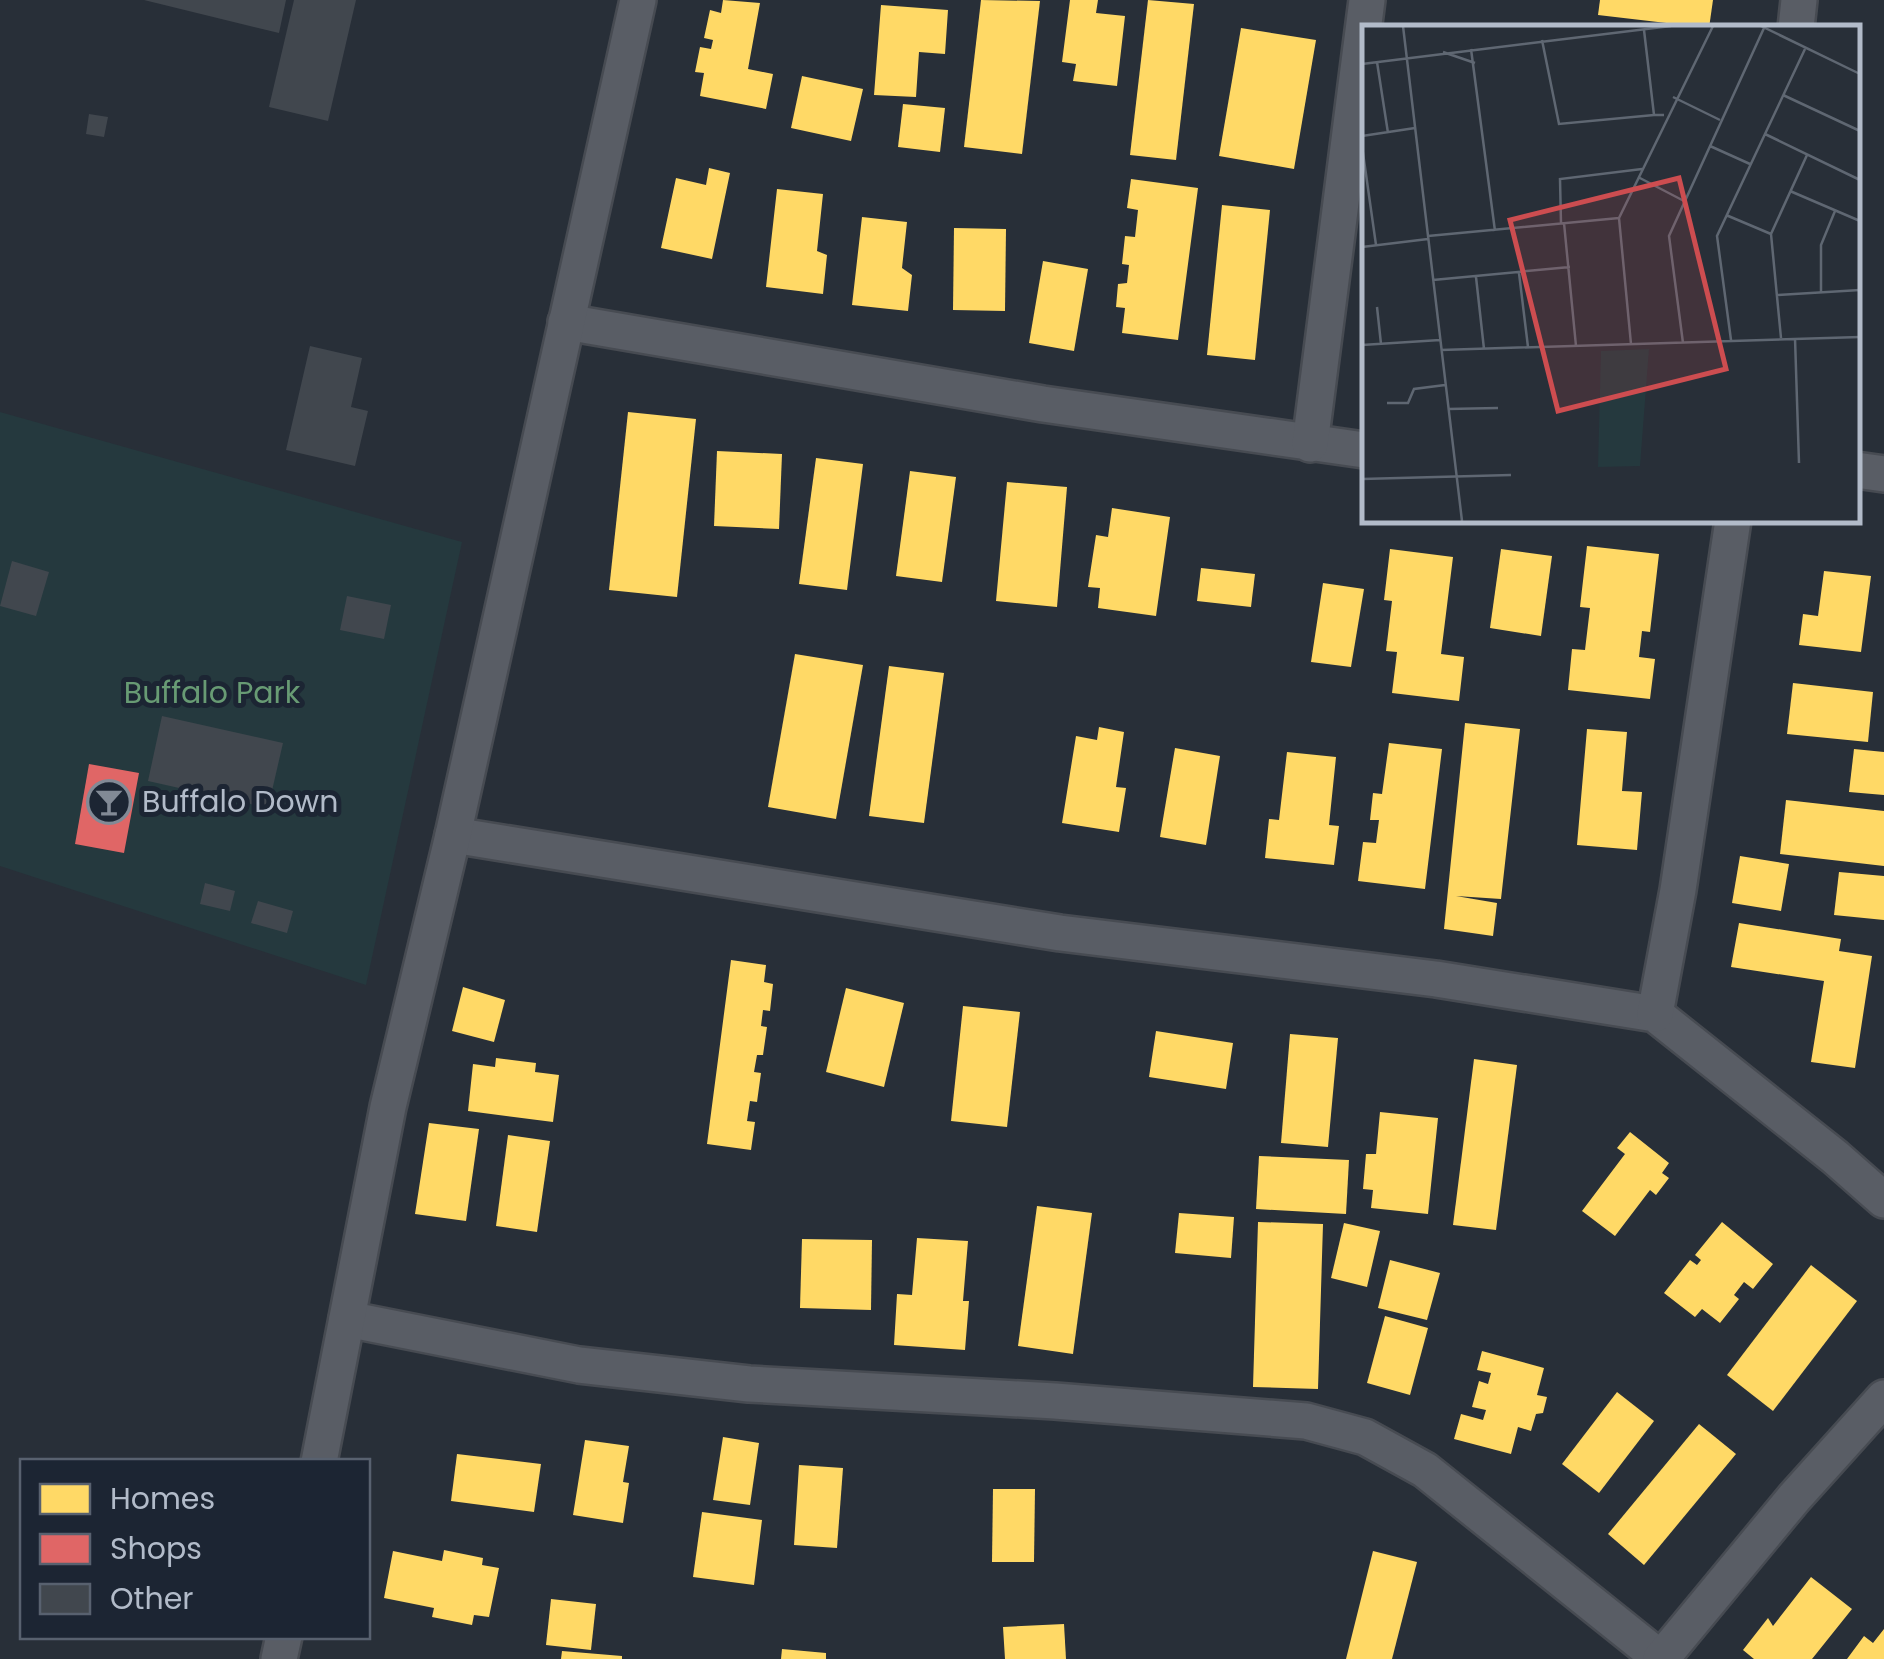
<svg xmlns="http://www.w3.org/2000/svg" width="1884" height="1659" viewBox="0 0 1884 1659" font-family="Poppins,sans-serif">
	<rect width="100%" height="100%" fill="#282f38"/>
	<polygon fill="#25393e" points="0,412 462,542 366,985 0,866"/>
	<g fill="#ffd966">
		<polygon points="723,0 760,3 748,69 773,74 766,109 700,96 704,73 695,72 700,47 711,49 713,40 704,38 710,10 721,13"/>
		<polygon points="981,0 1040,1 1022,154 964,147"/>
		<polygon points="1070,0 1098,0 1096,13 1125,16 1117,86 1073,81 1076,64 1062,62"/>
		<polygon points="1148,0 1194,4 1176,160 1130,155"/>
		<polygon points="1600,0 1713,0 1709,28 1598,15"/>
		<polygon points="881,5 948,10 945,54 919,52 916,97 874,95"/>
		<polygon points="1241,28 1316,40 1294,169 1219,156"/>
		<polygon points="802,76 863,89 851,141 791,128"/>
		<polygon points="903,104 945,108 940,152 898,147"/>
		<polygon points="709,168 730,173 712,259 661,248 676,178 706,185"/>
		<polygon points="1131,179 1198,188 1178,340 1122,333 1125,308 1116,307 1118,284 1127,283 1129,265 1122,264 1125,236 1135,237 1138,210 1127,208"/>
		<polygon points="777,189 823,194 817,251 827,255 823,294 766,287"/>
		<polygon points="1222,205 1270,210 1255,360 1207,355"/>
		<polygon points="862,217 907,222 902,268 912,275 908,311 852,305"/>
		<polygon points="954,228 1006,229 1005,311 953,310"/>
		<polygon points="1043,261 1088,269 1074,351 1029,343"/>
		<polygon points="628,412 696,419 677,597 609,590"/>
		<polygon points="717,451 782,454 779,529 714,526"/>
		<polygon points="816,458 863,464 847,590 799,584"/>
		<polygon points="910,471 956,477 942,582 896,576"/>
		<polygon points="1007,482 1067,487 1057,607 996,601"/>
		<polygon points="1112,508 1170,517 1156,616 1098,608 1100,588 1088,587 1096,535 1108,537"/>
		<polygon points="1587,546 1659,554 1650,632 1642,631 1639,657 1655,659 1650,699 1568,690 1572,649 1585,650 1590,608 1580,607"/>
		<polygon points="1390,549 1453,557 1441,654 1464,657 1459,701 1392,693 1397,652 1386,651 1392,601 1384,600"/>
		<polygon points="1501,549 1552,556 1541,636 1490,628"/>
		<polygon points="1201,568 1255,574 1251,607 1197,601"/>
		<polygon points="1824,571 1871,576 1861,652 1799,645 1803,614 1818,616"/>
		<polygon points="1323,583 1364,589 1351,667 1311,662"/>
		<polygon points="795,654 863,665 836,819 768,807"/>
		<polygon points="889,666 944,673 924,823 869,816"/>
		<polygon points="1793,683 1873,692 1868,742 1787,734"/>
		<polygon points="1465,723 1520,729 1501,899 1456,896 1497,903 1493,936 1444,929"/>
		<polygon points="1099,727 1124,732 1116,787 1126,788 1119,832 1062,823 1076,736 1097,740"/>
		<polygon points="1587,729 1627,732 1622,791 1642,792 1637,850 1577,845"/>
		<polygon points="1389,743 1442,749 1425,889 1358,881 1363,842 1376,843 1379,820 1370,820 1373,793 1382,794"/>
		<polygon points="1175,748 1220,756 1206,845 1160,837"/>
		<polygon points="1854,749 1884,752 1884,795 1849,792"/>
		<polygon points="1287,752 1336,757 1329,825 1339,826 1334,865 1265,858 1269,819 1279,820"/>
		<polygon points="1786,800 1884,811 1884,866 1780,854"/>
		<polygon points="1740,856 1789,864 1781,911 1732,903"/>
		<polygon points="1839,872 1884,876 1884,920 1834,915"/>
		<polygon points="1739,923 1841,939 1839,951 1872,956 1855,1068 1811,1062 1824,981 1731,967"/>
		<polygon points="731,960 766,965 764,982 773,984 770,1011 763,1010 761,1026 767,1027 763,1055 757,1055 754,1072 761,1073 757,1102 750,1101 747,1121 755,1122 751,1150 707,1144"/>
		<polygon points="463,987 505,1000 494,1042 452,1031"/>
		<polygon points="846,988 904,1003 884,1087 826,1072"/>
		<polygon points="963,1006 1020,1012 1007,1127 951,1121"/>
		<polygon points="1156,1031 1233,1043 1226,1089 1149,1077"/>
		<polygon points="1290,1034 1338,1038 1328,1147 1281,1143"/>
		<polygon points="496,1058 536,1063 535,1072 559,1075 553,1122 468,1111 473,1064 495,1067"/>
		<polygon points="1474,1059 1517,1065 1496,1230 1453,1225"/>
		<polygon points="1380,1112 1438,1118 1428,1214 1371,1208 1373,1190 1363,1189 1366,1154 1376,1154"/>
		<polygon points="429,1123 479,1129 466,1221 415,1214"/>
		<polygon points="1630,1132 1669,1163 1662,1173 1669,1178 1656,1195 1650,1190 1615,1236 1582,1211 1625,1154 1617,1148"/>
		<polygon points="508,1135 550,1141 537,1232 496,1226"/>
		<polygon points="1259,1156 1349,1160 1346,1214 1256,1209"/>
		<polygon points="1037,1206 1092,1213 1073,1354 1018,1346"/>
		<polygon points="1179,1213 1234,1217 1231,1258 1175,1253"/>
		<polygon points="1258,1222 1323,1224 1318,1389 1253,1387"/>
		<polygon points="1722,1222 1773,1264 1753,1289 1744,1282 1734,1295 1739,1299 1720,1323 1702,1309 1695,1317 1664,1293 1690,1260 1697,1265 1701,1260 1695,1255"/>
		<polygon points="1344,1223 1380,1231 1367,1287 1331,1278"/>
		<polygon points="917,1238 968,1241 963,1301 969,1301 965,1350 894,1345 897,1294 912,1295"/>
		<polygon points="802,1239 872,1240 871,1310 800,1308"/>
		<polygon points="1390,1260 1440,1273 1427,1320 1378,1308"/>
		<polygon points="1811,1265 1857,1301 1773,1411 1727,1375"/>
		<polygon points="1385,1316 1428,1328 1410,1395 1367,1383"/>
		<polygon points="1482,1351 1544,1368 1537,1395 1547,1397 1543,1413 1536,1414 1531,1431 1518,1427 1511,1454 1454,1439 1461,1414 1483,1420 1486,1410 1472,1407 1479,1381 1488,1384 1491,1373 1477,1370"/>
		<polygon points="1617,1392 1654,1421 1599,1493 1562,1464"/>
		<polygon points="1699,1424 1736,1454 1644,1565 1608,1534"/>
		<polygon points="723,1437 759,1443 750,1505 713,1500"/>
		<polygon points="585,1440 629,1446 623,1482 629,1483 623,1523 573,1515"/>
		<polygon points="457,1454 541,1464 534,1512 451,1501"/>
		<polygon points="799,1465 843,1468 837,1548 794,1545"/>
		<polygon points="993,1489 1035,1489 1034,1562 992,1562"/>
		<polygon points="702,1512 762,1520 754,1585 693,1577"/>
		<polygon points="444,1550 483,1558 482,1565 499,1568 489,1617 474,1615 472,1625 432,1617 434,1608 384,1598 393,1551 442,1561"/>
		<polygon points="1373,1551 1417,1562 1392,1659 1346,1659"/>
		<polygon points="1811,1577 1852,1609 1812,1659 1754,1659 1743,1650 1768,1618 1773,1626"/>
		<polygon points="551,1599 596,1604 591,1650 546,1645"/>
		<polygon points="1064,1624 1066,1659 1005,1659 1003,1627"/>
		<polygon points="1884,1629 1884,1659 1847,1659 1864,1636 1873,1643"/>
		<polygon points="782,1649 826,1653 826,1659 781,1659"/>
		<polygon points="562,1651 622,1656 622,1659 561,1659"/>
	</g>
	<polygon fill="#e06666" points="89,764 139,773 124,853 75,844"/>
	<g fill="#41474e">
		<polygon points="144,0 286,0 279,33"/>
		<polygon points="294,0 356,0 328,121 269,107"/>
		<polygon points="89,114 108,117 104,137 86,134"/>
		<polygon points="310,346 362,358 351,407 368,411 355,466 286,450"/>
		<polygon points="12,561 49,572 36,616 0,606"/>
		<polygon points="347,596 391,605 384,639 340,630"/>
		<polygon points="162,716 283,743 268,808 148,781"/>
		<polygon points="205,883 235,891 230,911 200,904"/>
		<polygon points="258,901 293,911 287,933 251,923"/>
	</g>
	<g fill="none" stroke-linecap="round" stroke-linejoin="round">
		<g stroke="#474b52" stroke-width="40">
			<g id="street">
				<polyline points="1796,28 1799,0"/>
				<polyline points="566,322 1043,404 1364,450"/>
				<polyline points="1310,444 1367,0"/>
				<polyline points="1856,470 1884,474"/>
				<polyline points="453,835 1060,933 1436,979 1655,1014 1835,1157 1884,1200"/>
				<polyline points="1655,1014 1678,890 1733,520"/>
				<polyline points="347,1319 579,1365 749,1384 1055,1401 1306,1421 1365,1437 1425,1470 1661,1659"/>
				<polyline points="319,1462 388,1107 453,835 638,0"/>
				<polyline points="279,1659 284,1636"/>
				<polyline points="1661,1659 1794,1498 1884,1398"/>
			</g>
		</g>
		<use href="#street" stroke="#595d65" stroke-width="35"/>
	</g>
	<defs>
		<g id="bar-ring" transform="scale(2.25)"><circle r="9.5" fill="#1c2533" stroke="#828a96" stroke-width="1.5"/><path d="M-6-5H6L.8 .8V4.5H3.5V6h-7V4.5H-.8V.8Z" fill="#828a96"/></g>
	</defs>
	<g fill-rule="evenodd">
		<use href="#bar-ring" x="109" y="802"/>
	</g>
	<g text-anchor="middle" stroke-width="10" stroke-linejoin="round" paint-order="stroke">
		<g font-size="30" fill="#689b74" stroke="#1c2533">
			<text x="212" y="703">Buffalo Park</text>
		</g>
		<g font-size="30" fill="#b2bbc9" stroke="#1c2533" text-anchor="start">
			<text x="142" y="812">Buffalo Down</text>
		</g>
	</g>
	<g transform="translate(1362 25)">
		<rect width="498" height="498" fill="#282f38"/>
		<path d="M287,324l-9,117 -42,1 3,-116z" fill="#25393e"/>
		<path fill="none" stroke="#5f6772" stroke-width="2.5" d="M41,1l59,495M399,1l99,48M282,5l10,85h10M180,15l17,84 95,-9M109,24l24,182M81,27l32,11M15,37l11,71M0,39l309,-38M421,70l77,36M311,72l47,23M403,109l95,46M0,111l53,-8M0,121l14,99M348,121l40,18M276,152l46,24M428,166l70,30M364,190l45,19M199,198l-1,-44 82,-10M202,198l12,123M66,211l191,-18M0,222l66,-8M157,248l9,74M114,252l8,72M71,255l137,-13M459,267v-47l14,-34M415,270l83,-5M15,282l4,37M419,313l-10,-104 36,-79M433,313l4,125M369,315l-14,-104 88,-187M321,318l-14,-107 95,-208M269,319l-12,-126 94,-192M0,320l78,-5M79,325l419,-13M25,378h21l6,-14 31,-4M86,384l50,-1M0,454l149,-4"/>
		<path fill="#cd4d50" fill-opacity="0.15" stroke="#cd4d50" stroke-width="5" d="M317,153l47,191 -168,42 -48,-191z"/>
		<rect width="498" height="498" fill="none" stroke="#b2bbc9" stroke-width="5"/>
	</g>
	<rect x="20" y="1459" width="350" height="180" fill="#1c2533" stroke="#58616f" stroke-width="2.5"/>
	<rect x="40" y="1484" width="50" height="30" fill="#ffd966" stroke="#58616f" stroke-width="2.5"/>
	<text x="110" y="1509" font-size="30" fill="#b2bbc9">Homes</text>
	<rect x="40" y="1534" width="50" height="30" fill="#e06666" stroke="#58616f" stroke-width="2.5"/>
	<text x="110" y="1559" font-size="30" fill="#b2bbc9">Shops</text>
	<rect x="40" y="1584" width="50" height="30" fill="#41474e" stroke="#58616f" stroke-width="2.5"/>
	<text x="110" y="1609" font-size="30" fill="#b2bbc9">Other</text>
</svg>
